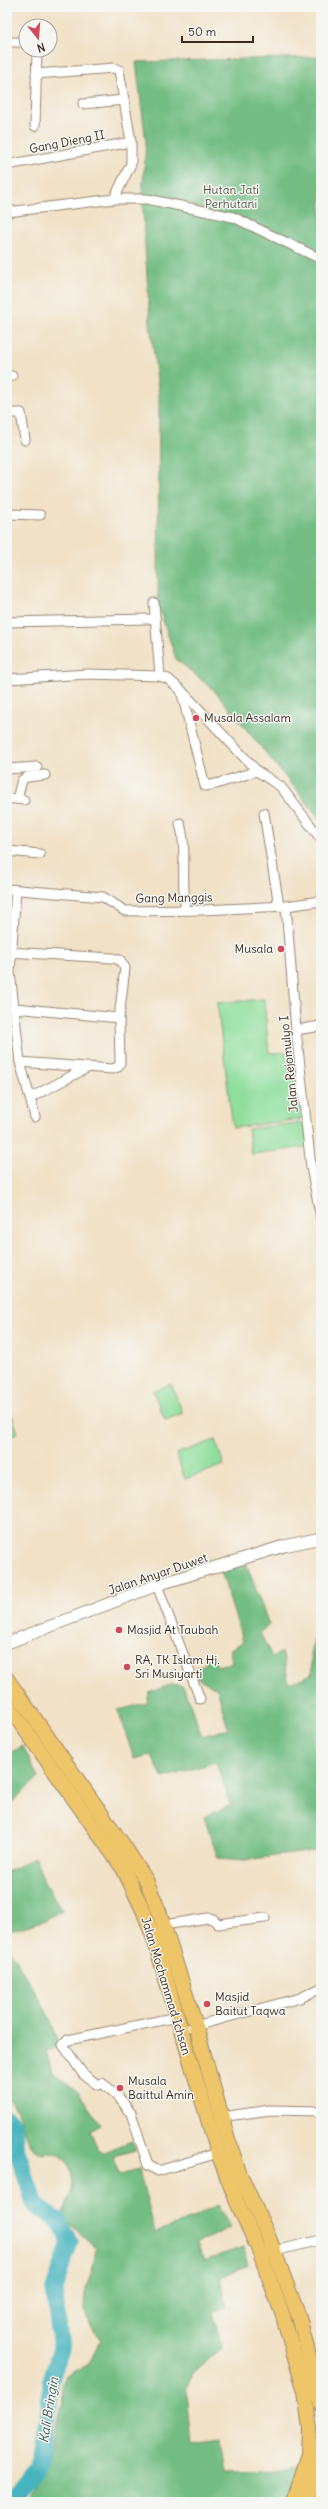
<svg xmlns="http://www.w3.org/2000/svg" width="328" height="2509" viewBox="0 0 328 2509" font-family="Delius,sans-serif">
	<rect width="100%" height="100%" fill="#f6f6f2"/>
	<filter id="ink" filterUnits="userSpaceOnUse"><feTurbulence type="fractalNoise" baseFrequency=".025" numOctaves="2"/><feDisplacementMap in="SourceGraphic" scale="8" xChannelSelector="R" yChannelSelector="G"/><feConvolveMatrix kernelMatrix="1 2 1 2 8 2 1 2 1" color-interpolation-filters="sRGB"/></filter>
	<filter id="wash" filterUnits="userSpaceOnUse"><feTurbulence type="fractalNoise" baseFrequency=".012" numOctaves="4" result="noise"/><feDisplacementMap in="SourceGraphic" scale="16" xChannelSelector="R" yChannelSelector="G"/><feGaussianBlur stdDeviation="0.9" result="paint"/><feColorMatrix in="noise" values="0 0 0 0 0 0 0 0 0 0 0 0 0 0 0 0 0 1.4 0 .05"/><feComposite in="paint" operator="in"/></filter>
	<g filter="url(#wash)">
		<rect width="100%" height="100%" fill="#f1e1c6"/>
		<g fill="#8fde9d" stroke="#65845e">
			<polygon points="264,999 269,1053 298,1052 307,1118 233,1128 217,1003"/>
			<polygon points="307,1122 309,1147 251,1154 248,1129"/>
			<polygon points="171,1384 183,1413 165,1420 153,1391"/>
			<polygon points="7,1401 18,1433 7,1437"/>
			<polygon points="215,1440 224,1465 185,1479 176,1454"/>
		</g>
		<g fill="#73bd84" stroke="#577451">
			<polygon points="321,57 321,820 214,690 176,659 158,605 159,396 150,323 142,197 146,142 136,62"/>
			<polygon points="245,1560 269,1625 260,1633 272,1657 282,1652 289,1684 312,1674 311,1648 319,1627 321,1627 321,1850 245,1860 218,1858 204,1817 231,1805 216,1762 163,1778 151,1755 134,1759 118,1710 147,1703 149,1693 171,1684 183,1686 202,1736 228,1729 217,1688 197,1678 192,1669 206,1664 205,1659 213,1657 217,1666 232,1663 230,1649 243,1642 220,1568"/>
			<polygon points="23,1746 38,1778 7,1807 7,1755"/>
			<polygon points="35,1857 44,1882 62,1910 45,1920 10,1931 7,1937 7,1872"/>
			<path d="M7,1945l40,68 13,32 -14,7 7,20 25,20 23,33 -11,6 8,20 6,1 28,-11 4,9 -22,6 4,19 21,-5 16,62 30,-10 33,-17 13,22 -34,16 7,18 39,-14 5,18 -28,12 7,29 -14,6 9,36 -29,25 -6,19 5,53 27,-4 5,28 60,-1 18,-5 -17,39h-257l22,-47 13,-54 -1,-17 4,-8 24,-13 11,-23c-32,-39 -9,-52 -5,-92l-30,-28 -3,-7c3,-8 7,-16 9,-23 3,-13 -4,-37 -20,-37 -6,0 -12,3 -17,-3 -13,-16 -14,-38 -28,-55z"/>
		</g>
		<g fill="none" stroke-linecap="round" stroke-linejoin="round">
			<polyline stroke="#44b4be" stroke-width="17" points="7,2118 14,2126 15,2144 35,2205 58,2220 70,2242 54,2289 61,2349 50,2383 49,2410 39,2467 12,2502"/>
		</g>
	</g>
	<g filter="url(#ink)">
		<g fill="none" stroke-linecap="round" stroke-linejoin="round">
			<g stroke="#968672" stroke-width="11">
				<g id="minor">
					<polyline points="7,42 26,42"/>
					<polyline points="36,74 114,68 119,70 131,142 131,164 114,199"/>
					<polyline points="83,104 124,100"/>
					<polyline points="35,126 37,50"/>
					<polyline points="7,165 131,142"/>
					<polyline points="7,212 114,199 147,199 233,217 321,259"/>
					<polyline points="7,376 12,376"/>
					<polyline points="7,413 21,413 25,440"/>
					<polyline points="7,514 40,515"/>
					<polyline points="154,603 160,676"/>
					<polyline points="7,622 149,619"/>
					<polyline points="7,679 88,674 160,676 168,679 181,690 257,771 281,787 321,839"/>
					<polyline points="181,690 205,786 216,784 257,771"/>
					<polyline points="7,769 37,767"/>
					<polyline points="7,798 24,800"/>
					<polyline points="17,799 22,780 27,777 45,775"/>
					<polyline points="264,813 279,906"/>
					<path d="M180,823c8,29 0,57 6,87"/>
					<polyline points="7,851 40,854"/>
					<polyline points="7,889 103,897 125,911 203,910 286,906 321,901"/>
					<polyline points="16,890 10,972 20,1062 30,1098 87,1068"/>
					<polyline points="286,906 296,1030 311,1167 321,1218"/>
					<polyline points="7,952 113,958 120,960 125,968 119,1018 120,1063 118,1067 112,1069 20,1062"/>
					<polyline points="15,1008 119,1018"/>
					<polyline points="296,1030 321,1026"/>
					<polyline points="30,1098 35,1117"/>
					<polyline points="157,1585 200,1699"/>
					<polyline points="164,1925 208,1918 213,1919 218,1924 265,1918"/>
					<polyline points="177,2017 68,2040 63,2045 83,2074 98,2085 102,2083 117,2095 131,2113 148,2165 158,2171 218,2153"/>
					<polyline points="191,2027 300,1998 321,1988"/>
					<polyline points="221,2117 270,2110 321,2111"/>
					<polyline points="274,2251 321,2240"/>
				</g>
			</g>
			<g stroke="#968672" stroke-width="13">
				<polyline id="tertiary" points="7,1643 157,1585 284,1546 321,1538"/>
			</g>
			<g stroke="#968672" stroke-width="16">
				<g id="primary">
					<polyline points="7,1679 126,1849 146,1880 159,1911 195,2023 228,2139 239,2172 269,2238 299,2317 321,2404"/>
					<polyline points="7,1704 124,1870 143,1910 154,1939 218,2153 237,2202 260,2253 283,2316 305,2392 310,2429 309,2454 293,2502"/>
					<polyline points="306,2502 321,2461"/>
				</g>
			</g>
			<use href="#minor" stroke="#fff" stroke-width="9"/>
			<use href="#tertiary" stroke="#fff" stroke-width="11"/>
			<use href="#primary" stroke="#eec569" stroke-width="14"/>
		</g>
	</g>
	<g fill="#d1495b" stroke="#f6f6f2" stroke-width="1.5">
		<circle cx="196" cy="718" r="4"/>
		<circle cx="281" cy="949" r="4"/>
		<circle cx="119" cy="1630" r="4"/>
		<circle cx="127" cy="1667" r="4"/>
		<circle cx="207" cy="2004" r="4"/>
		<circle cx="120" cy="2088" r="4"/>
	</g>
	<g text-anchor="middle" stroke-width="3" stroke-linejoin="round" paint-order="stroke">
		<g font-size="12" fill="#3b2a1e" stroke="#f6f6f2">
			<text transform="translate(67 142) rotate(-11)" y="4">Gang Dieng II</text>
			<text transform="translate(174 898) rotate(-1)" y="4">Gang Manggis</text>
			<text transform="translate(289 1064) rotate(-96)" y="4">Jalan Rejomulyo I</text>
			<text transform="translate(158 1574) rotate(-19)" y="4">Jalan Anyar Duwet</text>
			<text transform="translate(166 1986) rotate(73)" y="4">Jalan Mochammad Ichsan</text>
		</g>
		<g font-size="12" fill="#50573e" stroke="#f6f6f2">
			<text x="231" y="194">Hutan Jati<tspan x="231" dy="14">Perhutani</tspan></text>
		</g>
		<g font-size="12" fill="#3b2a1e" stroke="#f6f6f2" text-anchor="start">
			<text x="204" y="722">Musala Assalam</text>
			<text x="273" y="953" text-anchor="end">Musala</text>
			<text x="127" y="1634">Masjid At Taubah</text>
			<text x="135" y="1664">RA, TK Islam Hj.<tspan x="135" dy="14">Sri Musiyarti</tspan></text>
			<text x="215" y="2001">Masjid<tspan x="215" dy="14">Baitut Taqwa</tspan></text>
			<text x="128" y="2085">Musala<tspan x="128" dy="14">Baittul Amin</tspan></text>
		</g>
		<g font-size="13" font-style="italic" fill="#3e5a56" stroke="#f6f6f2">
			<text transform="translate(48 2410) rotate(-81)" y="5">Kali Bringin</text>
		</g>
	</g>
	<rect width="328" height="2509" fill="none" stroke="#f6f6f2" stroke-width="24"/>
	<g transform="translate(38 38) rotate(163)"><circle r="19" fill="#f6f6f2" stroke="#aba49d"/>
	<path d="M0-3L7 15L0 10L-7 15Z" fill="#d1495b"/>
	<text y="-6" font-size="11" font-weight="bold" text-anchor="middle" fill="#3b2a1e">N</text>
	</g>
	<path d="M182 36v6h71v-6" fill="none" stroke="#3b2a1e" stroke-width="2"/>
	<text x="188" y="36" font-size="12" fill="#3b2a1e" stroke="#f6f6f2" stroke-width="3" paint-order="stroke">50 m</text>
</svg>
